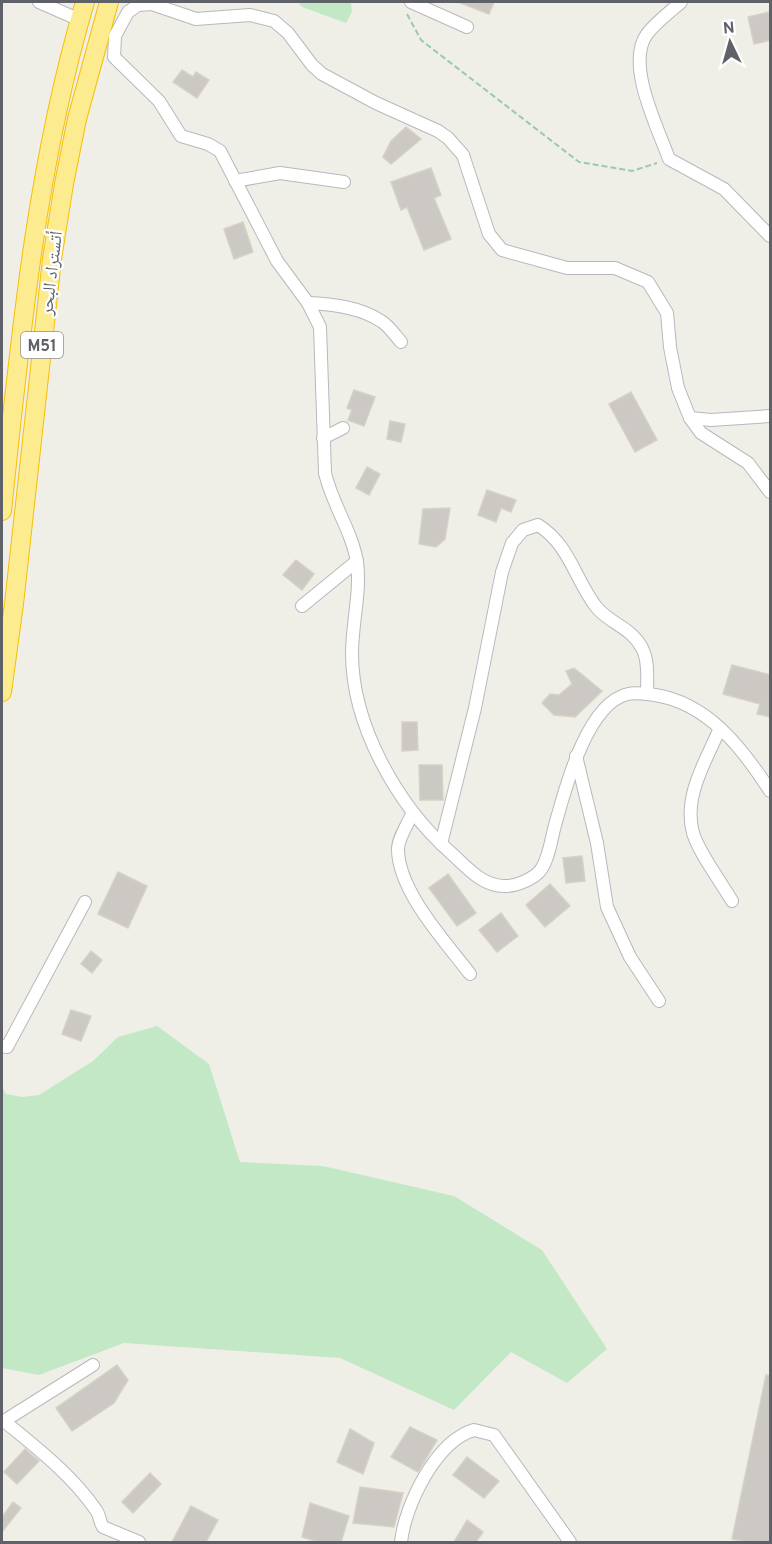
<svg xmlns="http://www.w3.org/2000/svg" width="772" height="1544" viewBox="0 0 772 1544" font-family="Overpass,'Noto Naskh Arabic',sans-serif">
	<rect width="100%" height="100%" fill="#f0efe7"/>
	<g fill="#c3e8c6">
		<polygon points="298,2 351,2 352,12 346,23 302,7"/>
		<polygon points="157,1026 209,1064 240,1162 323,1166 454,1196 542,1250 607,1349 567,1383 511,1352 454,1410 340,1358 124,1343 39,1375 2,1368 2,1087 6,1094 22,1097 39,1095 93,1061 118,1037"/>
	</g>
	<g fill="#ccc9c4" stroke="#d5d1c5" stroke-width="1.5">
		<polygon points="458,2 494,2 489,14"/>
		<polygon points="769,12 771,40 754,44 748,17"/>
		<polygon points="182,70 193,77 196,72 209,80 197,98 173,82"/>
		<polygon points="406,127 421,139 391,164 383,157 391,141"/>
		<polygon points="431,168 441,195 434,198 451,239 424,250 407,207 401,210 391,182"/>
		<polygon points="243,222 253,252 234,259 224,229"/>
		<polygon points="354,390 375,397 364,426 348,420 352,410 347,408"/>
		<polygon points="631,392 657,440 635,452 609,404"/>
		<polygon points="390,421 405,424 401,442 387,439"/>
		<polygon points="367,467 380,474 369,495 356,488"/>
		<polygon points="487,490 516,500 511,512 501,508 496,522 478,515"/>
		<polygon points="450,508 445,539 436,547 419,544 423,509"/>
		<polygon points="296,560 314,574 302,590 283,575"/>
		<polygon points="732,665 771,675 771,717 757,714 760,704 723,694"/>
		<polygon points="574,668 602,691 575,717 554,715 542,703 550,694 559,695 572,684 566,671"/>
		<polygon points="402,722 417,722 418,750 402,751"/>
		<polygon points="419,765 442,765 443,800 420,800"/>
		<polygon points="582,856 585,881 566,883 563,858"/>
		<polygon points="118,872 147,886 128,928 98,914"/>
		<polygon points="448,874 476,913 457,926 429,888"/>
		<polygon points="550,884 570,906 545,927 526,905"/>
		<polygon points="501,913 518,936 497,952 479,930"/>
		<polygon points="91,951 102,960 92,973 81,964"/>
		<polygon points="71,1010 91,1016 81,1041 62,1034"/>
		<polygon points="117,1365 128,1380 114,1403 72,1431 56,1408"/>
		<polygon points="766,1375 771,1376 771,1542 748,1542 732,1539"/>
		<polygon points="410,1427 437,1440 418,1472 391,1457"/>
		<polygon points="350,1429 374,1443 363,1474 337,1462"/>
		<polygon points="25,1449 39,1461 17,1484 4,1472"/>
		<polygon points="467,1457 499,1481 484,1498 453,1475"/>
		<polygon points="150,1473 161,1484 133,1513 122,1502"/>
		<polygon points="360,1487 403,1493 394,1527 353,1523"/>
		<polygon points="13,1502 21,1508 2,1532 2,1517"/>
		<polygon points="310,1503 349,1516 341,1542 319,1542 302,1537"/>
		<polygon points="191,1506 218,1520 206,1542 172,1542"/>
		<polygon points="467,1520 483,1532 476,1542 454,1542"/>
	</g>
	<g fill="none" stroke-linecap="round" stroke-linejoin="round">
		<g stroke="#b7b8bd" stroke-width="14">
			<g id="minor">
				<polyline points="39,2 80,20"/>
				<polyline points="411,2 467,27"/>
				<path d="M681,2c-11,10 -25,20 -34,32 -22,30 11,94 22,125l55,30 46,47"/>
				<polyline points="235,181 280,173 344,182"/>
				<path d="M308,303c24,1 52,4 73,18 8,5 14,14 20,21"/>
				<polyline points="690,418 711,420 770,416"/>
				<polyline points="323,438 343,428"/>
				<path d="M770,492l-22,-29 -47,-30 -11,-15 -12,-30 -8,-41 -3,-34 -19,-31 -33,-14h-48l-65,-18 -13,-16 -26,-79 -15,-17 -10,-7 -62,-28 -54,-29 -10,-9 -24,-32 -14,-12 -24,-6 -54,4 -44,-15 -14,1 -10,7 -13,24 -1,21 45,44 22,35 27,8 12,7 57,110 31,42 12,24 5,146c7,31 27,58 32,89 4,30 -5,61 -5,91 0,72 45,152 98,199 16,14 32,35 56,34 11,0 26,-7 33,-14 9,-10 12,-31 15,-43 10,-36 32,-126 74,-135 8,-2 19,0 27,1 53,8 88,54 115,96"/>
				<polyline points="302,606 357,561"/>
				<path d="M720,728c-14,33 -37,68 -27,105 6,20 28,49 39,68"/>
				<polyline points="576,756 597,843 607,907 630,957 659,1001"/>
				<path d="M412,814c-4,10 -14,24 -14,35 0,42 47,92 72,125"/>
				<path d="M441,844l34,-136 27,-136 10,-29 11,-13 15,-5c32,20 37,55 59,83 14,16 35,20 45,40 7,13 5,32 5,46"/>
				<polyline points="2,1046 7,1047 85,902"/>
				<path d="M93,1365l-89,56c33,27 68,54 92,89 4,5 3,11 7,17l36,15"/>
				<path d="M401,1542c4,-37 35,-101 73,-112l20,5 76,107"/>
			</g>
		</g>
		<g stroke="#f7bf00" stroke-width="20">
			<g id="highway">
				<path d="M2,511c18,-171 34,-344 83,-509"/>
				<polyline points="2,692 14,604 52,259 64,184 77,119 109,2"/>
			</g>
		</g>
		<polyline stroke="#9cc9ad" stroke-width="2" stroke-dasharray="6 3" stroke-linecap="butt" points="407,14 421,40 579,162 632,171 657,163"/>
		<use href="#minor" stroke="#fff" stroke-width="12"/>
		<use href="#highway" stroke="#fdeb90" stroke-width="18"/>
	</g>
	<g text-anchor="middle" stroke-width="4.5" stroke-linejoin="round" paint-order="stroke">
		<rect fill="#fff" stroke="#8e9095" stroke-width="1.5" x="21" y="332" width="42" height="26" rx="4.5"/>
		<g font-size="16" font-weight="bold" fill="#5e6167">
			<text x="42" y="351">M51</text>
		</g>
		<g font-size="18" fill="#5e6167" stroke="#fff">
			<text transform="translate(51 273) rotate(-83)" y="6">أتستراد البحر</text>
		</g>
	</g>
	<rect width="772" height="1544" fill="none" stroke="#5e6167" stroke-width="6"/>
	<g transform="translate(730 42) rotate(355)" stroke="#ffffff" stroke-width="4.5" paint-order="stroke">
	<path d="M0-4.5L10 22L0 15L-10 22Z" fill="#5e6167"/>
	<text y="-9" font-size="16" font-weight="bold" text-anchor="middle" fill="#5e6167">N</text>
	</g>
</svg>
